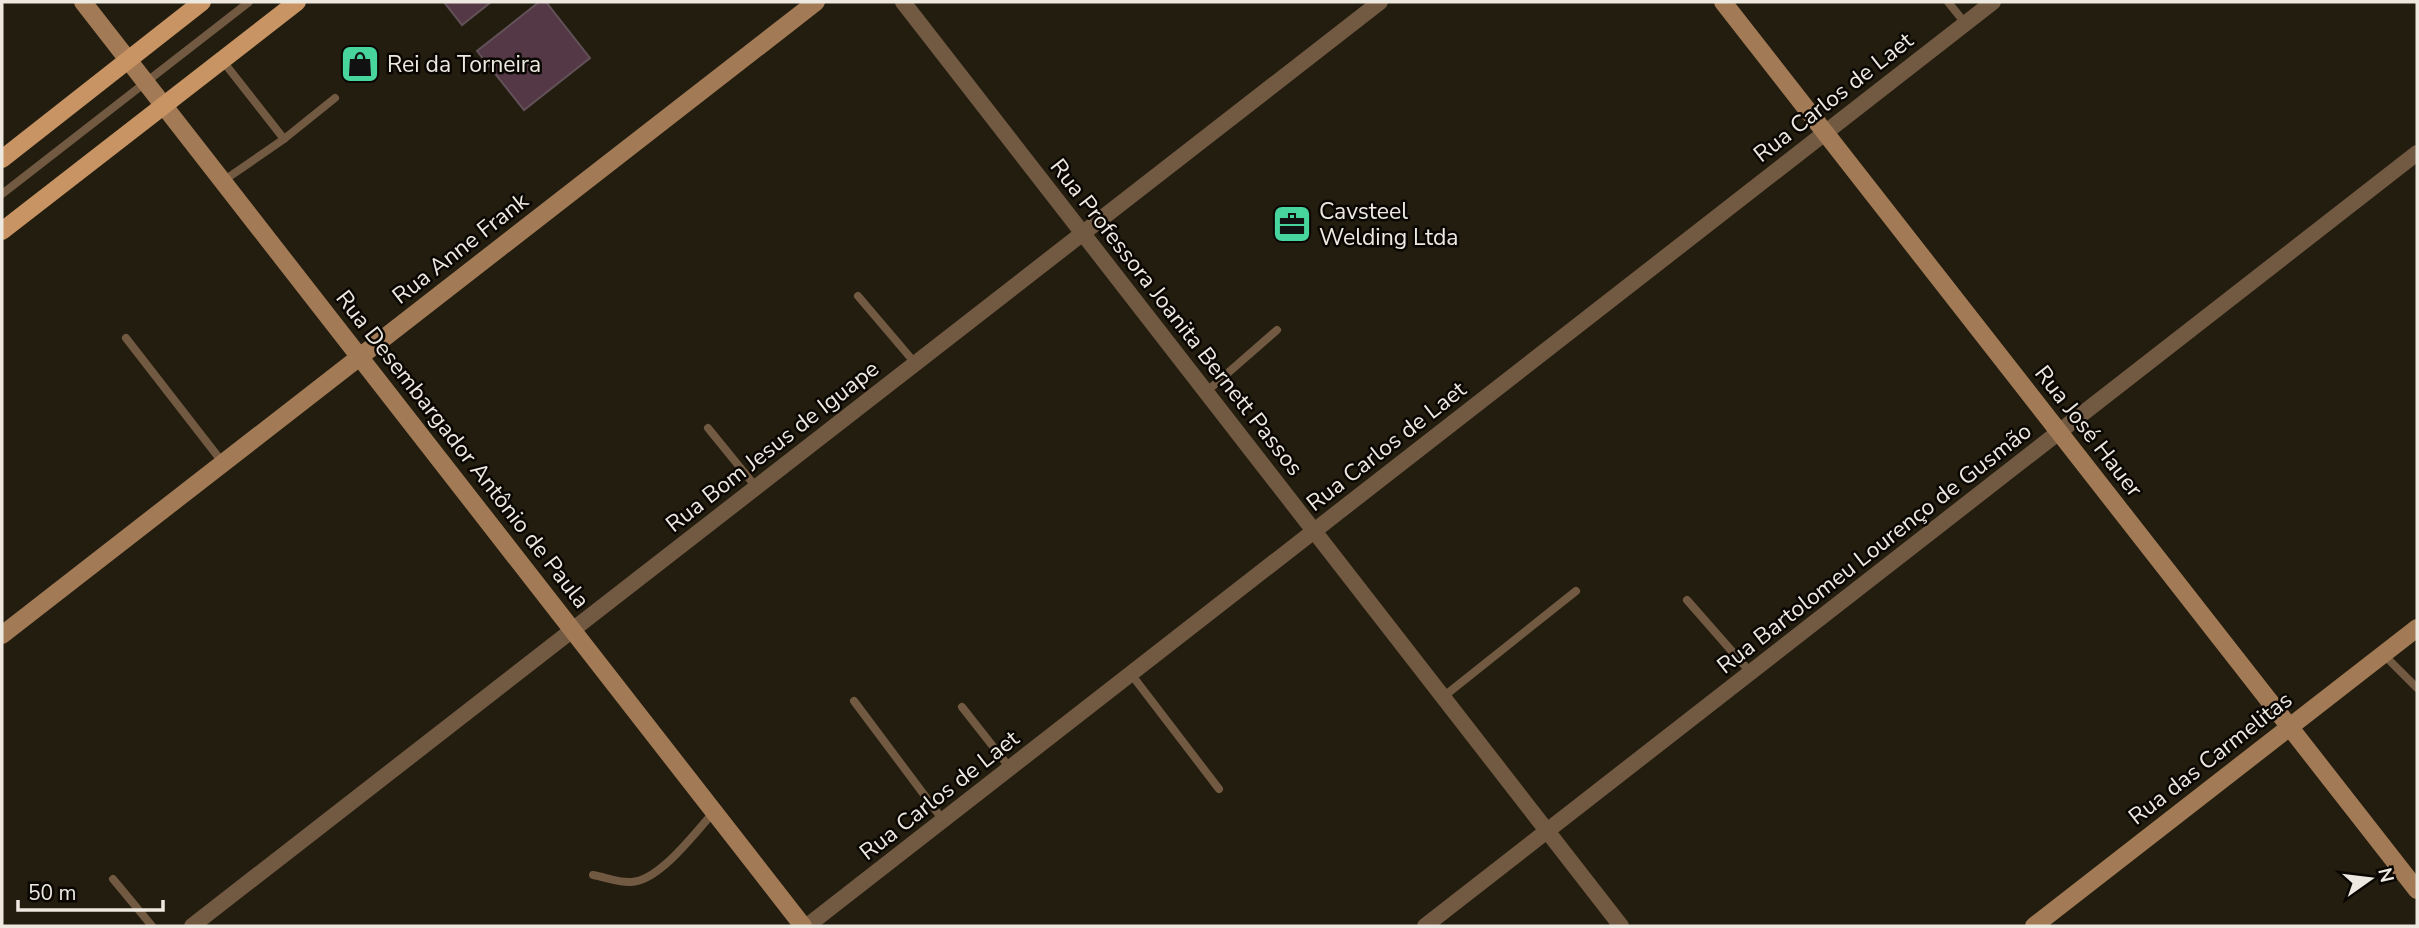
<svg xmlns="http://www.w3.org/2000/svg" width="2419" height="928" viewBox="0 0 2419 928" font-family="'Nunito Sans',sans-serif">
	<rect width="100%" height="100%" fill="#231d0f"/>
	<g fill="#553845" stroke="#625158" stroke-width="2">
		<polygon points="444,2 491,2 462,25"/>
		<polygon points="539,2 546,2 590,58 524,110 477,51"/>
	</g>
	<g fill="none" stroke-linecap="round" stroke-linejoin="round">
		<g stroke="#725942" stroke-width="8">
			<polyline points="1948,2 1965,23"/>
			<polyline points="222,60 284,139 223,181"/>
			<polyline points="284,139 335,98"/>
			<polyline points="2,194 249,2"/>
			<polyline points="858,296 915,363"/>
			<polyline points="126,338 223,463"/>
			<polyline points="1206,392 1277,330"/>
			<polyline points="708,428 756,487"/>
			<polyline points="1687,600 1751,673"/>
			<polyline points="2383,654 2417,688"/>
			<polyline points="1131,674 1219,789"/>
			<polyline points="1443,697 1576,591"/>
			<polyline points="854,701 943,820"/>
			<polyline points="962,707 1010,768"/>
			<path d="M593,875c12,2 26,8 38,7 29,-1 64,-50 83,-70"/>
			<polyline points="113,879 152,926"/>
		</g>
		<g stroke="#725942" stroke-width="16">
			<polyline points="903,2 1621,926"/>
			<polyline points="192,926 1380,2"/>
			<polyline points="807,926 1993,2"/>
			<polyline points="1425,926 2417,153"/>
		</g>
		<g stroke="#a27a55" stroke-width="18">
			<polyline points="83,2 803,926"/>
			<polyline points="1723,2 2417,890"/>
			<polyline points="2,635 816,2"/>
			<polyline points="2034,926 2417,628"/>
		</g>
		<g stroke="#c89464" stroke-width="18">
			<polyline points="2,159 202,2"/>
			<polyline points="2,231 297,2"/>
		</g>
	</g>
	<defs>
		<g id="shop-square" transform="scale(2.0125)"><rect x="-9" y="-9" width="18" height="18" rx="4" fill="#48d49d" stroke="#0a0703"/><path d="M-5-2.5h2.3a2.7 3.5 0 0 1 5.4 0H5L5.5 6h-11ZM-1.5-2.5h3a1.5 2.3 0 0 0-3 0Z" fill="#111"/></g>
		<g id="office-square" transform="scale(2.0125)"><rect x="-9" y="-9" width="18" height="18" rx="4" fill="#48d49d" stroke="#0a0703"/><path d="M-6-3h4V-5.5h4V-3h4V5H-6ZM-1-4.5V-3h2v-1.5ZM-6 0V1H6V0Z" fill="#111"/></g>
	</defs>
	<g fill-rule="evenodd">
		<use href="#shop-square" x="360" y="64"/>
		<use href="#office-square" x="1292" y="224"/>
	</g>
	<g text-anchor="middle" stroke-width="5" stroke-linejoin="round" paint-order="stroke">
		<g font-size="23" fill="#ede9e0" stroke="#0a0703" text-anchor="start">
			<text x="387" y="72">Rei da Torneira</text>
			<text x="1319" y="219">Cavsteel<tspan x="1319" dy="26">Welding Ltda</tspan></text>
		</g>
		<g font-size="23" fill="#ede9e0" stroke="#0a0703">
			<text transform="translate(1833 97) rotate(-38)" y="8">Rua Carlos de Laet</text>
			<text transform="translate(460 248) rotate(-38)" y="8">Rua Anne Frank</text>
			<text transform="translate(1177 317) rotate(52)" y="8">Rua Professora Joanita Bernett Passos</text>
			<text transform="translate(2089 431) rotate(52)" y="8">Rua José Hauer</text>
			<text transform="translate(772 446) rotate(-38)" y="8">Rua Bom Jesus de Iguape</text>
			<text transform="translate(1386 446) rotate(-38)" y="8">Rua Carlos de Laet</text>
			<text transform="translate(463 449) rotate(52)" y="8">Rua Desembargador Antônio de Paula</text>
			<text transform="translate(1874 548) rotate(-38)" y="8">Rua Bartolomeu Lourenço de Gusmão</text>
			<text transform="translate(2210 758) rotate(-38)" y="8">Rua das Carmelitas</text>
			<text transform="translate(939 795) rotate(-38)" y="8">Rua Carlos de Laet</text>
		</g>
	</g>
	<rect width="2419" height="928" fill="none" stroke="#ede9e0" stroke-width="7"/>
	<g transform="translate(2370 879) rotate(76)" stroke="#0a0703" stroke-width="5" paint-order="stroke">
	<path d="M0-5L12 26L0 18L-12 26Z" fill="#ede9e0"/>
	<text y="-10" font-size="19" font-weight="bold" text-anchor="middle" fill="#ede9e0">N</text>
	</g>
	<path d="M18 900v10h145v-10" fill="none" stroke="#ede9e0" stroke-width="3.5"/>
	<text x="28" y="900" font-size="21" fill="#ede9e0" stroke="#0a0703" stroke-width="5" paint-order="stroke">50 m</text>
</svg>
